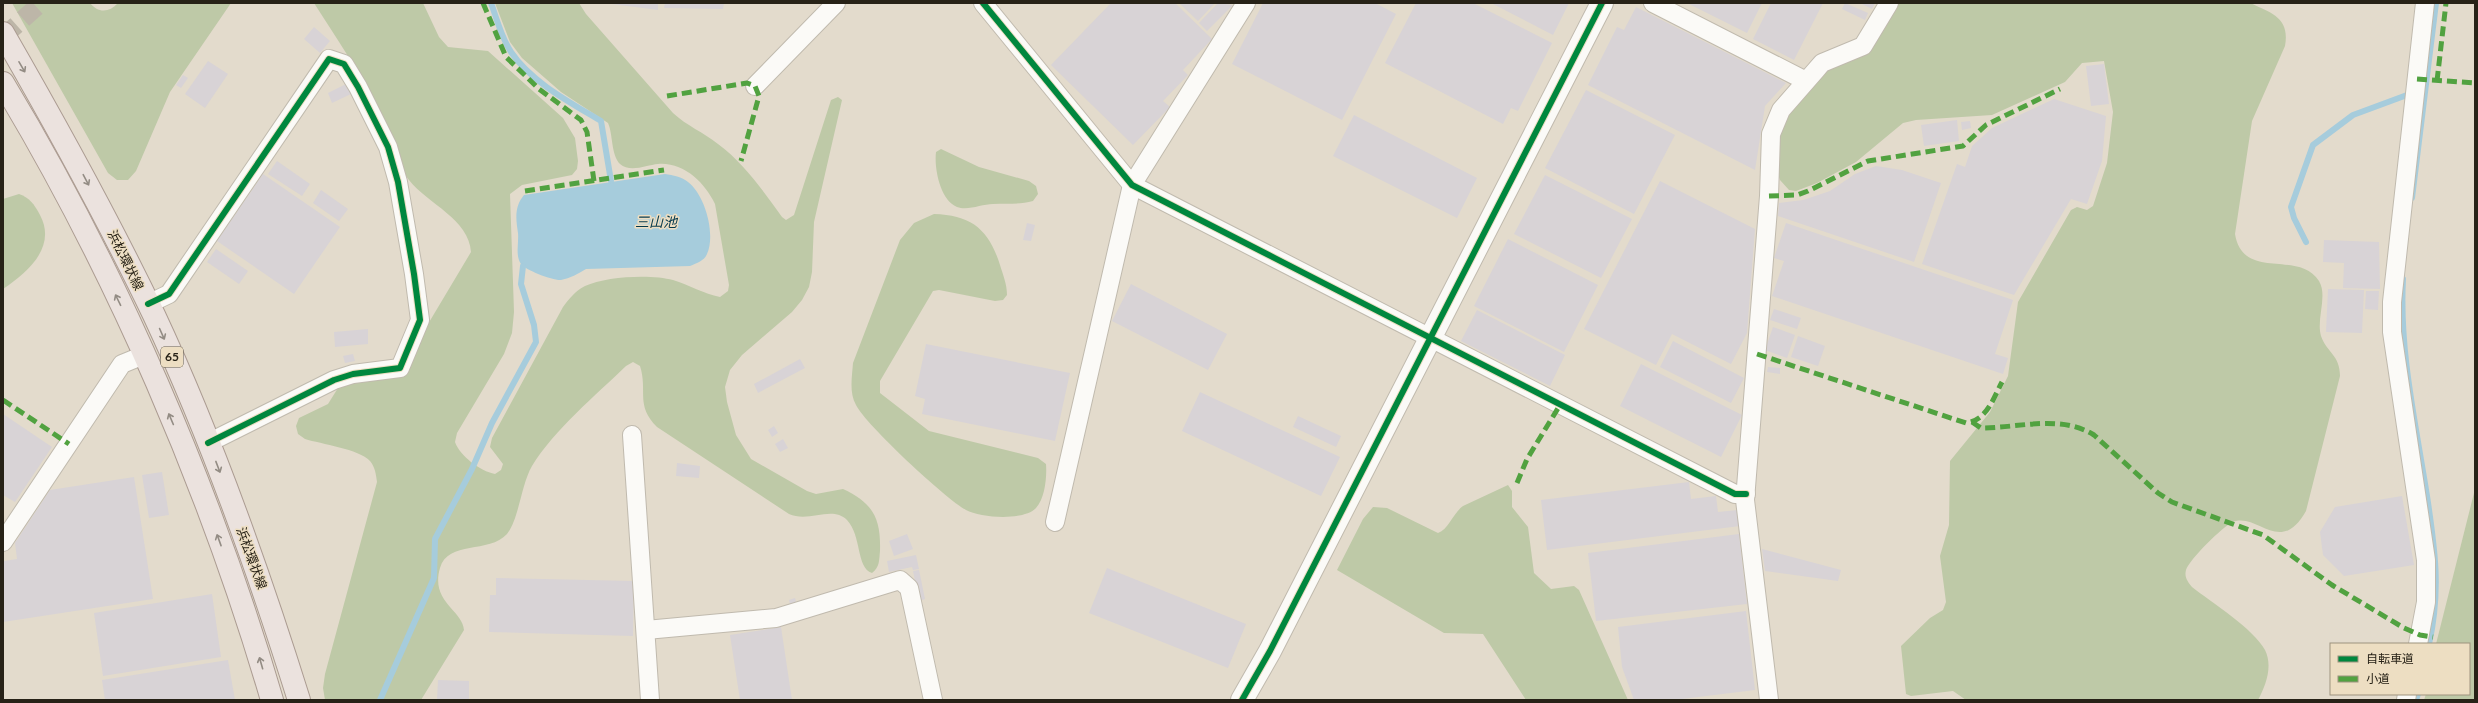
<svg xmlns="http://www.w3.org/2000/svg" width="2478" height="703" viewBox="0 0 2478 703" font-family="Lato,'Noto Sans JP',sans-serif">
	<rect width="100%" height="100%" fill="#e3dbcc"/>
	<g fill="#bec9a7">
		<path d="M12,3h78c8,10 19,10 28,0h113l-61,89 -34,79 -8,9h-11l-9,-7z"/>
		<path d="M314,3h109l16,34 9,10 40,4 75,67 12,20 3,23 -1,8 -5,6 -50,10 -12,9 4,118 -2,21 -8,21 -47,79 -2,9c5,14 25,29 40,32l6,-4 2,-6 -13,-17 2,-9 71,-131c6,-8 12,-16 22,-21 21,-10 67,-12 88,-6 16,5 31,14 47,17l8,-6 1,-6 -14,-81c-10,-21 -31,-42 -57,-40 -11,1 -28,9 -38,0 -9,-9 -7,-30 -12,-41l-47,-31 -39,-34 -12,-16 -15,-39h84l7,11 87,99c14,13 30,19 45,31 27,20 45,47 64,73l4,3 8,-5 37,-115 7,-3 4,3 -28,122 -2,50 -3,15 -7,13 -10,12 -50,43 -12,15 -5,17 2,15 9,33 15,24 56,32 9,3 27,-5c30,14 38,29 37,62 -1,9 0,16 -8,22 -16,-5 -10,-37 -25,-53 -15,-15 -38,3 -58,-6l-132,-87c-22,-22 -9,-36 -17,-61l-7,-4 -7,4c-30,29 -72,64 -94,100 -11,19 -13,53 -25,68 -18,20 -59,6 -67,34 -10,34 23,42 24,62l-43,70h-96l-2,-12 2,-14 52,-192c-1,-8 -2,-15 -7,-21 -11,-12 -49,-17 -65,-22l-7,-5 -2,-8 3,-8 29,-14 10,-16 6,-3 53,-9 74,-124c-2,-33 -43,-48 -62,-72 -20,-26 -29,-67 -45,-97 -15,-27 -33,-53 -50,-80z"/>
		<path d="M1899,3h351c22,10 40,15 35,43l-33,75 -17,113c8,48 64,15 84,47 9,15 -3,38 2,55 6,17 19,19 19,40l-34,135c-26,46 -48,1 -73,11 -10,4 -44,38 -47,48 -2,7 2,12 6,17 19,15 62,42 73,63 8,16 1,35 -7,50h-292l-13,-9 -42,5 -5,-2 -5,-48 29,-28 13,-8 3,-8 -6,-46 9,-31 1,-64 40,-49 18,-36 10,-74 53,-92 6,-3 10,3 6,-4 14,-43 6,-51 -9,-51 -22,2 -17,19 -73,33 -76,5 -13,3 -47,39 -39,21 -21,8 -7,-1 -9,-10 -3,-8 1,-37 3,-11 40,-49z"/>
		<path d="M941,149l38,18 50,14 7,5 2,8 -5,7c-13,4 -26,2 -40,3 -11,0 -25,7 -36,3 -17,-7 -23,-39 -21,-55z"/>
		<path d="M19,194c11,4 15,10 21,21 17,32 -12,57 -37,74v-90z"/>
		<path d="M934,214c38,1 55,16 66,51 3,10 7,19 7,30l-4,5 -8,1 -56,-11 -6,1 -53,90v12l49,38 109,27 8,6c1,13 -1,34 -10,44 -12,13 -55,10 -70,2 -20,-11 -100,-85 -110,-105 -7,-12 -4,-28 -3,-42l47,-123 14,-17z"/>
		<path d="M1508,485l4,6v16l16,20 6,46 17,16 23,-3 5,4 49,110h-102l-43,-66 -39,-1 -107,-63 26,-51 10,-12 14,1 51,25c11,-4 15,-20 25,-27z"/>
		<polygon points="2475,489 2475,700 2424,700 2426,694 2469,694 2469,644 2436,644"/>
	</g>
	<path fill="#a6ccdc" d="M665,174c8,1 17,3 23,8 17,13 28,52 19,72 -3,7 -10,9 -17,12l-104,3c-8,5 -16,9 -25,11 -7,1 -36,-10 -40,-16 -6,-9 -2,-21 -3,-31 -2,-14 -4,-26 6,-38z"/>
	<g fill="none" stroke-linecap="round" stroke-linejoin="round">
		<g stroke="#a6ccdc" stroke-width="6">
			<path d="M491,3c6,16 10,34 20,49 20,30 60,51 90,69l10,60"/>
			<polyline points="2412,198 2436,3"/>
			<polyline points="2306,242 2294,218 2291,207 2313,145 2353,115 2407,95"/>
			<path d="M2403,279c-4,72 13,146 24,217 8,53 14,95 2,148"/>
			<polyline points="380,700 434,578 435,539 472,469 492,423 536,342 534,325 521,284 523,266"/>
			<polyline points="2416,700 2418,694"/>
		</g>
	</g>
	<g fill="#d8d3d6">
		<polygon points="604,3 658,3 658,10"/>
		<polygon points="665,3 724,3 723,9 664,8"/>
		<polygon points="1111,3 1175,3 1212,39 1183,70 1188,75 1163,101 1170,107 1133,145 1051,65"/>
		<polygon points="1179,3 1215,3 1198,21"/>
		<polygon points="1218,3 1233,5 1207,31 1199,23"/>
		<polygon points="1263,3 1375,3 1396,14 1342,120 1232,64"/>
		<polygon points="1416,3 1473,3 1552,43 1518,111 1511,108 1503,124 1385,63"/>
		<polygon points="1491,3 1569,3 1553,35"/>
		<polygon points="1687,3 1762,3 1747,33"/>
		<polygon points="1771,3 1823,3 1794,60 1753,39"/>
		<polygon points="1845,3 1868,13 1865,20 1842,9"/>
		<polygon points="1860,3 1875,3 1872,9"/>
		<polygon points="1636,7 1786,83 1765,106 1755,170 1588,85 1617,27 1624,30"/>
		<polygon points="314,27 330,41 320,53 304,39"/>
		<polygon points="208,61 228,74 205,108 185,94"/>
		<polygon points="2104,64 2109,104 2091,106 2086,66"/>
		<polygon points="183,75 188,78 181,88 176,85"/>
		<polygon points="346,84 351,94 332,103 328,93"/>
		<polygon points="1586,90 1675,135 1634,214 1545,168"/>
		<polygon points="2054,99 2106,116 2102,161 2087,204 2071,199 2014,295 1922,264 1957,164 1965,167 1972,146 1992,128"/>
		<polygon points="1354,115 1477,178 1457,218 1333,156"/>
		<polygon points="1957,120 1959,141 1924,146 1921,125"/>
		<polygon points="1970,121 1971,128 1962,130 1961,122"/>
		<polygon points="277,161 310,184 302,196 268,174"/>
		<polygon points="1876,166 1902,170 1941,183 1914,262 1778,216 1779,203 1803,200 1830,191 1855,174"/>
		<polygon points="263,174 340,227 294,294 217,241"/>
		<polygon points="1545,175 1632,219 1601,278 1514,234"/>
		<polygon points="1660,181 1755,229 1747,333 1731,364 1672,334 1656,365 1584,329"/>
		<polygon points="321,190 348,209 339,221 313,203"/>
		<polygon points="1027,223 1035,225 1031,241 1023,240"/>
		<polygon points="1786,223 2013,300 1995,354 2008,358 2003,374 1772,296 1784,261 1774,258"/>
		<polygon points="1508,239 1598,285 1564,352 1474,306"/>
		<polygon points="2324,240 2379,242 2380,289 2343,288 2344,263 2323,262"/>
		<polygon points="216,249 248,271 239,284 207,262"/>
		<polygon points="1131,284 1227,334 1208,370 1112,321"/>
		<polygon points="2328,289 2364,290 2362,333 2326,332"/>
		<polygon points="2366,291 2379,291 2378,310 2365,309"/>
		<polygon points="1774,309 1801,318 1797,329 1770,320"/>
		<polygon points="1477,310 1565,355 1550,386 1461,341"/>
		<polygon points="1773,327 1795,335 1787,358 1765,350"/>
		<polygon points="368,329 368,344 335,347 334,332"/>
		<polygon points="1798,336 1825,346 1818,366 1791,357"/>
		<polygon points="1673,341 1744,378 1731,403 1660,367"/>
		<polygon points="926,344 1070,373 1055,441 922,414 925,399 915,396"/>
		<polygon points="353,354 355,361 345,363 343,356"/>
		<polygon points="800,359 805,368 758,393 754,384"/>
		<polygon points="1641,364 1742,415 1721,457 1620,406"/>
		<polygon points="1768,367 1780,368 1780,374 1767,372"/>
		<polygon points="1200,392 1340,457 1321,496 1182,431"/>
		<polygon points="3,414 52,447 15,502 3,495"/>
		<polygon points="1298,416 1341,436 1336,447 1293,427"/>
		<polygon points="774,426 778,433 772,437 768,430"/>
		<polygon points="783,439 788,448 780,452 775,444"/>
		<polygon points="677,463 700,466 699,478 676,476"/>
		<polygon points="162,472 169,515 149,518 142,475"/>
		<polygon points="134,477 153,599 3,622 3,563 4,561 17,559 15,543 50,490"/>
		<polygon points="1689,482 1691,499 1716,496 1718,512 1738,510 1740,526 1547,550 1541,500"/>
		<polygon points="2402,496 2414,565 2344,576 2323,555 2320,532 2335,507"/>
		<polygon points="907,534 913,549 894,556 889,541"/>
		<polygon points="1739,534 1747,604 1596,621 1588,553"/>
		<polygon points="1762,549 1841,570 1838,581 1765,571"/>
		<polygon points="916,555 919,569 913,570 912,567 889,572 887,561"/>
		<polygon points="1107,568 1246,624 1228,668 1089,613"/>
		<polygon points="919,570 925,599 919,601 913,571"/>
		<polygon points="496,578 634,581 633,636 489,632 490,595 496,595"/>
		<polygon points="212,594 221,657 103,676 94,613"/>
		<polygon points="795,598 796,602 790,604 789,600"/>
		<polygon points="1746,611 1755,690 1674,700 1634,700 1622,667 1618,627"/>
		<polygon points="781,627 792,700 740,700 730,635"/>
		<polygon points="228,660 235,700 105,700 102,680"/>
		<polygon points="438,680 469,681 469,700 437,700"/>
	</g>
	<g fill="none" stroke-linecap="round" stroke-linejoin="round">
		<polyline stroke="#bdb6a8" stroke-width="18" stroke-dasharray="18 9" stroke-linecap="butt" points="3,37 41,3"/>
		<g stroke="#c0baae" stroke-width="20">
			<g id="street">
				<polyline points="983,3 1132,185 1735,494 1746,494"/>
				<polyline points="1653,3 1806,81"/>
				<polyline points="755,86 836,3"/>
				<polyline points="148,304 169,294 329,59 344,64 358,87 388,147 398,182 414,274 420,320 400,368 353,374 334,380 208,443"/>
				<polyline points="632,435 650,700"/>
				<polyline points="1055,522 1132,185 1246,3"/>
				<polyline points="3,542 122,364 144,355"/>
				<polyline points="646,630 776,618 900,580 909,588 933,700"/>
				<polyline points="2418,644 2426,602 2426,560 2392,332 2392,302 2425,3"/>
				<polyline points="1769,700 1745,500 1769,196 1771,134 1781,110 1816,70 1822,63 1863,46 1889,3"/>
				<polyline points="2406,700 2407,694"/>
			</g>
		</g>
		<g stroke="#c0baae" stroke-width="24">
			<polyline id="secondary" points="1242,700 1270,651 1602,3"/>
		</g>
		<g stroke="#ab9b91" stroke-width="24">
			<g id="primary">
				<path d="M3,33c53,92 105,186 151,282 58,124 104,254 145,385"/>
				<path d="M3,83c114,189 207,405 269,617"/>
			</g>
		</g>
		<use href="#street" stroke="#fbfaf7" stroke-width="18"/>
		<use href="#secondary" stroke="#fbfaf7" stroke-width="22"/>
		<use href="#primary" stroke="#ebe2de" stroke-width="22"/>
		<g stroke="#51a240" stroke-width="5" stroke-dasharray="10 5" stroke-linecap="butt">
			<polyline points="483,3 506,57 539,89 581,120 587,132 594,181"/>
			<polyline points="2417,79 2475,83"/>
			<polyline points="2437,81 2446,3"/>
			<polyline points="667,96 747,83 755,86 759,96 741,161"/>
			<polyline points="525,191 664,170"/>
			<polyline points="1769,196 1797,195 1808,191 1868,161 1963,146 1986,125 2060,89"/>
			<path d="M1757,354l209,69c21,-3 27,-24 36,-41"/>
			<polyline points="3,400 69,444"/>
			<path d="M1972,422l9,6c38,0 79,-14 113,7l64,58 14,9 91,33 69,50 72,43 16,7 13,2"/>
			<polyline points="1517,483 1527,459 1560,405"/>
		</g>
		<g stroke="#eddec2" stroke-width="8">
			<g id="cycleway">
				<polyline points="983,3 1132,185 1735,494 1746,494"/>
				<polyline points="148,304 169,294 329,59 344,64 358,87 388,147 398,182 414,274 420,320 400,368 353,374 334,380 208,443"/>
				<polyline points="1242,700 1270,651 1602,3"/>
			</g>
		</g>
		<use href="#cycleway" stroke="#00873e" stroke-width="6"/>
	</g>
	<defs><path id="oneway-shaft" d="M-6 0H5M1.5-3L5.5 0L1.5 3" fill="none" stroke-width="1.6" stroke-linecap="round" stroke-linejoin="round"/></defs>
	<g stroke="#938c84">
		<use href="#oneway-shaft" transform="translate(22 67) rotate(60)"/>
		<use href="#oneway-shaft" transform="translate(86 180) rotate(62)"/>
		<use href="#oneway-shaft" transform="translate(118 300) rotate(-116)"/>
		<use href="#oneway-shaft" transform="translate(162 334) rotate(66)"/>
		<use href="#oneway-shaft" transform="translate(171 419) rotate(-113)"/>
		<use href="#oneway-shaft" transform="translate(218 467) rotate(69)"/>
		<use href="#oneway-shaft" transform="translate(219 540) rotate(-110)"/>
		<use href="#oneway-shaft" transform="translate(261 663) rotate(-106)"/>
	</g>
	<g text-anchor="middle" stroke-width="3" stroke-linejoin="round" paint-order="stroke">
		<rect fill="#eddec2" stroke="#625a4a" stroke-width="1" x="161" y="347" width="22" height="20" rx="3"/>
		<g font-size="12" font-weight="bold" fill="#272217">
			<text x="172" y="361">65</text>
		</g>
		<g font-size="13" fill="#272217" stroke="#eddec2">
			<text transform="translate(126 260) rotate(64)" y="5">浜松環状線</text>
			<text transform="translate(252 558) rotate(70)" y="5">浜松環状線</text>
		</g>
		<g font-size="14" font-style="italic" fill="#03384c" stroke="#eddec2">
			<text x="656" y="227">三山池</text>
		</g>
	</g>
	<rect width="2478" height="703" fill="none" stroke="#272217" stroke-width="8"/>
	<rect x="2330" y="643" width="140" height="52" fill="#eddec2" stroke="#9e937e"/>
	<rect x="2338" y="656" width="20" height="6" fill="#00873e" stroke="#9e937e"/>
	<text x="2366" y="663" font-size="12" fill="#272217">自転車道</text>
	<rect x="2338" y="676" width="20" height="6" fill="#51a240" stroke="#9e937e"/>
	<text x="2366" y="683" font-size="12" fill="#272217">小道</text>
</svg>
